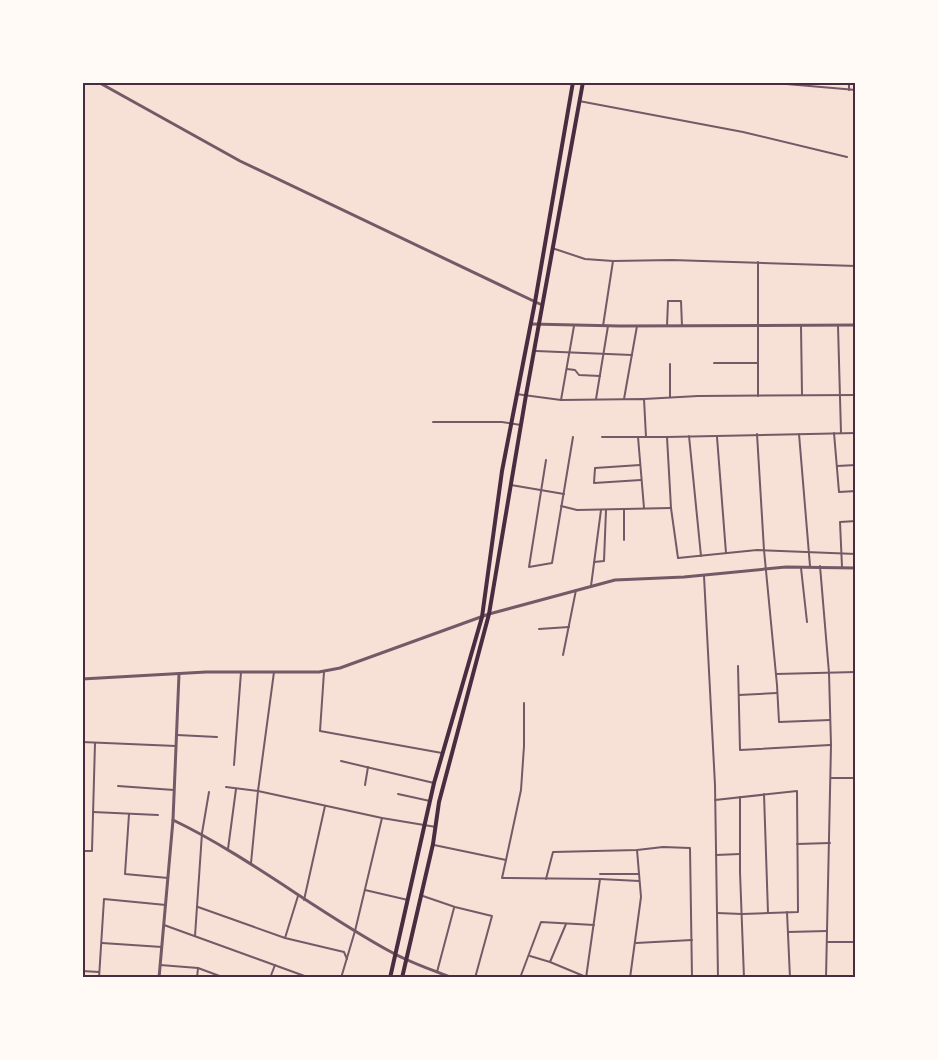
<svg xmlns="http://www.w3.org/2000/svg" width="938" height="1060" viewBox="0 0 938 1060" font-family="Poppins,sans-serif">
	<rect width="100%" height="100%" fill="#f7e1d7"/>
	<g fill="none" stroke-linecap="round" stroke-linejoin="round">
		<g stroke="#755966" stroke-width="2">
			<polyline points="763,82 856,90"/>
			<polyline points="849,82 849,90"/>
			<polyline points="579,101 743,132 847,157"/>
			<polyline points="552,248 585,259 613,261"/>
			<polyline points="758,262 758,396"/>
			<polyline points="603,326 613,261 672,260 856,266"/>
			<polyline points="667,326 668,301 681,301 682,326"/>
			<polyline points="801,326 802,395"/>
			<polyline points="838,326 841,433"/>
			<polyline points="536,351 632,355"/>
			<polyline points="714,363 758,363"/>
			<polyline points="670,364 670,397"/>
			<polyline points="567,369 575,370 579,375 600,376"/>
			<polyline points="516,394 561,400 644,399 646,437 667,437 671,508 678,558 757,550 856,554"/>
			<polyline points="596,399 608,326"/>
			<polyline points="624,399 637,326"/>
			<polyline points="644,399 698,396 856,395"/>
			<polyline points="561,400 574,326"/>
			<polyline points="433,422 502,422 521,425"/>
			<polyline points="834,433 839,492 856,491"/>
			<polyline points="757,434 764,550 777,685 779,722 830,720"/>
			<polyline points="799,434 810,566"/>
			<polyline points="689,436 701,556"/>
			<polyline points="602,437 646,437"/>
			<polyline points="638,437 644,508"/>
			<polyline points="667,437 856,433"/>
			<polyline points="717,437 726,553"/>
			<polyline points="546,460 529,567 552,563 573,437"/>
			<polyline points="640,465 595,468 594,483 641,480"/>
			<polyline points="837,466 856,465"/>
			<polyline points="511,485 564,494"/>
			<polyline points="561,506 577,510 671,508"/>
			<polyline points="624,540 624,509"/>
			<polyline points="594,562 604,561 606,510"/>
			<polyline points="820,566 829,673 831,745 826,978"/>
			<polyline points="842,567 840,522 856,521"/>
			<polyline points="801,568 807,622"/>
			<polyline points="704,576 715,785 718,978"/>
			<polyline points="591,586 601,510"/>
			<polyline points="539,629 569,627"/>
			<polyline points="563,655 576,590"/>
			<polyline points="738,666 740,750 830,745"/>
			<polyline points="324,672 320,731 442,753"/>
			<polyline points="776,674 856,672"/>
			<polyline points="739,695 777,693"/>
			<polyline points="177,735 217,737"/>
			<polyline points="82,742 176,746"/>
			<polyline points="341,761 434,783"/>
			<polyline points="234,765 241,672"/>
			<polyline points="831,778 856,778"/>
			<polyline points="365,785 368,767"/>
			<polyline points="118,786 174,790"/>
			<polyline points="226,787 258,791 274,672"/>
			<polyline points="398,794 430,801"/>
			<polyline points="764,794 768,913"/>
			<polyline points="740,797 740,872 744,978"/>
			<polyline points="715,800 797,791 798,912 742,914 717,913"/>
			<polyline points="93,812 158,815"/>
			<polyline points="129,814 125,874 168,878"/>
			<polyline points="797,844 830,843"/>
			<polyline points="434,845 506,860 502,878 600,879 586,978"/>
			<polyline points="228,849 236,789"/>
			<polyline points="82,851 92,851 95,743"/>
			<polyline points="716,855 740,854"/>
			<polyline points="506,860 521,790 524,746 524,703"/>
			<polyline points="251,863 258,791 382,818 436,827"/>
			<polyline points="600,874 639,874"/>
			<polyline points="546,879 553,852 637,850 663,847 690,848 692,978"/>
			<polyline points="600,879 639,881"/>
			<polyline points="365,890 408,900"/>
			<polyline points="420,895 455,907 492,916 475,978"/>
			<polyline points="304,900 325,806"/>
			<polyline points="198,907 285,938 344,952 347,959"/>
			<polyline points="787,912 790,978"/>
			<polyline points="566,924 550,962 586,977"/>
			<polyline points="164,925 310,978"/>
			<polyline points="788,932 827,931"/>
			<polyline points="195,936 202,833 209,792"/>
			<polyline points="285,938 298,896"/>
			<polyline points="827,942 856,942"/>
			<polyline points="102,943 162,947"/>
			<polyline points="636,943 692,940"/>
			<polyline points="530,956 550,962"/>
			<polyline points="160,965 198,968"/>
			<polyline points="82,971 99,972"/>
			<polyline points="437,972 454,908"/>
			<polyline points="99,978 104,899 166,905"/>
			<polyline points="197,978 198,968 225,978"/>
			<polyline points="270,978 275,965"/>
			<polyline points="341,978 355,931 382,818"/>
			<polyline points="520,978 541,922 594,925"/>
			<polyline points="630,978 641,897 637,850"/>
		</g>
		<g stroke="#755966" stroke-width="3">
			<polyline points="98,82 240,161 542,305"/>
			<polyline points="531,324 620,326 856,325"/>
			<polyline points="82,679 206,672 319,672 340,668 489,614 615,580 684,577 786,567 856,568"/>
			<path d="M173,820c77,37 144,92 220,133 18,10 40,17 59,25"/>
			<polyline points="159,978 173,820 179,674"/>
		</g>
		<g stroke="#4a2c40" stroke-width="4">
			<polyline points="390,978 434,783 482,617 502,471 535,302 573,82"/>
			<polyline points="402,978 433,844 439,802 489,614 526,395 583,82"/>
		</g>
	</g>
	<rect width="938" height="1060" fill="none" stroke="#fffaf5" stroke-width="168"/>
	<rect x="84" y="84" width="770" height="892" fill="none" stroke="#4a2c40" stroke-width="2"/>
</svg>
